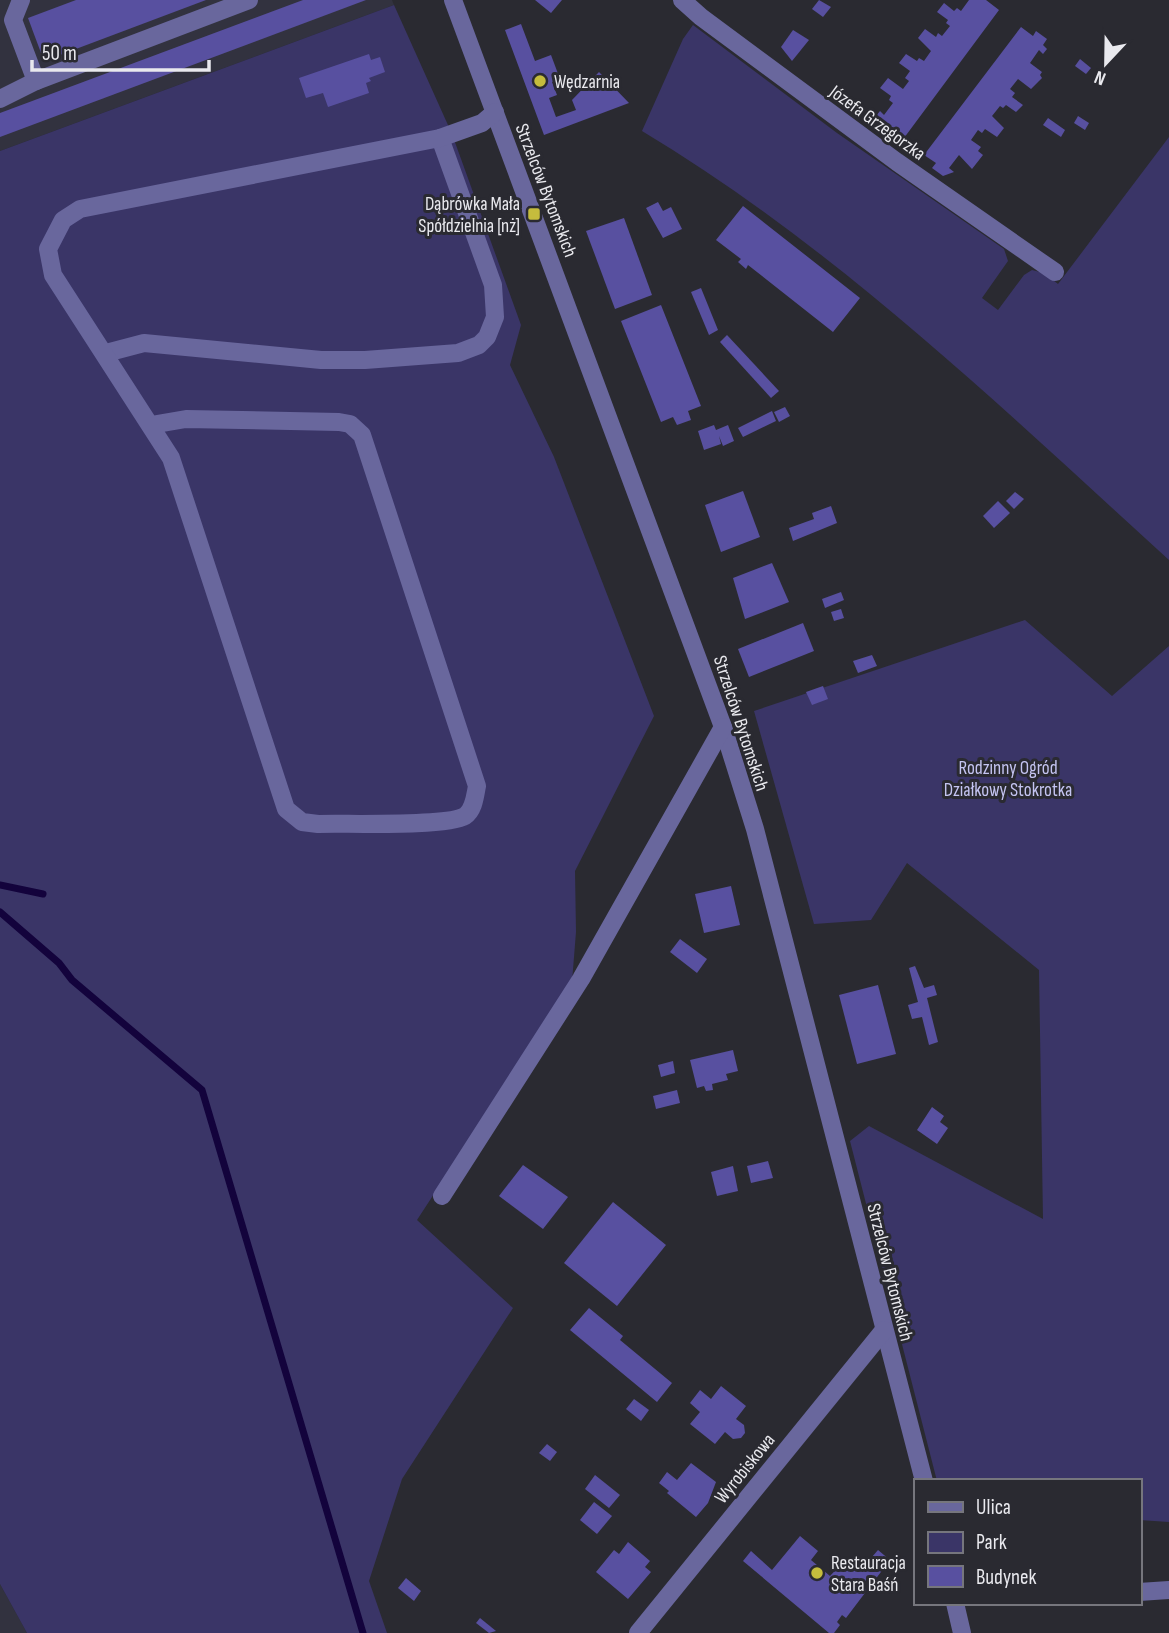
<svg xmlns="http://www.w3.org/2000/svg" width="1169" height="1633" viewBox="0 0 1169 1633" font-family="'Sofia Sans Condensed',sans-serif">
	<rect width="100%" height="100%" fill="#2a2a31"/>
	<g fill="#32323f">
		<polygon points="0,0 392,0 394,5 0,151"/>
		<polygon points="0,1584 27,1633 0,1633"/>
	</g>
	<g fill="#3a3567">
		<polygon points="394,5 452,134 521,325 510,365 554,457 654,716 575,871 576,932 572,982 417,1220 513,1308 402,1479 369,1581 387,1633 27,1633 0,1584 0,151"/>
		<path d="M693,25l144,108 167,116 4,12 -26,37 16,12 26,-35 8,-5 12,3 14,11 111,-147v423c-167,-152 -332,-312 -527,-429l41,-92z"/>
		<polygon points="1025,620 1112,696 1169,646 1169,1522 1139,1520 1139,1481 937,1481 850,1141 869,1126 1043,1219 1039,970 907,863 871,920 814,924 754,711"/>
	</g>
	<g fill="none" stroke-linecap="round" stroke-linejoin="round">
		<g stroke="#13033c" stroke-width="7">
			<polyline points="0,885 43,894"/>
			<polyline points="0,912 59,963 72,980 202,1090 363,1633"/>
		</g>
	</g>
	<g fill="#5850a0">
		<polygon points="76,0 206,0 44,61 28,18"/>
		<polygon points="303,0 366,0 0,137 0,113"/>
		<polygon points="535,0 562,0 551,13"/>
		<polygon points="819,0 831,7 823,17 812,9"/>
		<polygon points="969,0 986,0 999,10 904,138 891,129 887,134 876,126 881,119 876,116 880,111 884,115 893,103 889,100 891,96 880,88 888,78 903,89 909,81 905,78 910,71 899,63 906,54 917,61 919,58 924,61 931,51 918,38 925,29 936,37 938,33 942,36 950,26 946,23 948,20 937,12 944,3 954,11 957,8 961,11"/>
		<polygon points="521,24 535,61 551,55 560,79 552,82 557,95 549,98 556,117 576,110 572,100 599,72 629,103 544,135 505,30"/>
		<polygon points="1021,27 1033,36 1036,31 1047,39 1043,45 1047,49 1043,54 1039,50 1030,63 1042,72 1040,75 1042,78 1031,89 1018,79 1010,89 1015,93 1012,97 1023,105 1016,112 1006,105 1003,108 1000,106 992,116 1004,128 997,137 985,129 982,133 978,130 971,140 981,147 978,151 983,155 972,169 959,155 949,168 954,172 943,176 932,168 936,163 924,155"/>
		<polygon points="793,30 809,40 792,61 781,47"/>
		<polygon points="369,54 371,60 380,57 385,72 369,78 371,81 366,83 369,93 328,107 323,93 306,98 299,78"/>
		<polygon points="1080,59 1091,68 1086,74 1075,66"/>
		<polygon points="1078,116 1089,123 1085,130 1074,123"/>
		<polygon points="1048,118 1065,130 1061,137 1043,125"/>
		<polygon points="658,202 663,211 671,207 682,229 663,238 646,208"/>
		<polygon points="743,206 860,298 833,332 748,265 746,269 738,262 741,259 716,240"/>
		<polygon points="624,218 652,295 615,309 586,231"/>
		<polygon points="701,288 718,330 709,335 691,292"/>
		<polygon points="661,305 701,406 688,411 691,420 677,425 673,417 661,422 621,321"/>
		<polygon points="727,335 779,391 771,398 720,342"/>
		<polygon points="785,407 790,416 779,422 774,412"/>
		<polygon points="772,411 776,421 743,437 738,428"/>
		<polygon points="714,425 716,430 728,425 734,441 723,446 719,436 721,444 704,450 698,431"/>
		<polygon points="743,491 760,537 721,552 705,505"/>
		<polygon points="1015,492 1024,499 1014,509 1006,501"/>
		<polygon points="998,501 1010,513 994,528 983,516"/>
		<polygon points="831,506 837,523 793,541 789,528 814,519 812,513"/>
		<polygon points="772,563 789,602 745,619 733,578"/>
		<polygon points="841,592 844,600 825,608 822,599"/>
		<polygon points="841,609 844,618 834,621 831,612"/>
		<polygon points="803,623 814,651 749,677 738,649"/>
		<polygon points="872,655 877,666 858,673 853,661"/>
		<polygon points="823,686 828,699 812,705 806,692"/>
		<polygon points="731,886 740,925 704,933 695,894"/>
		<polygon points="680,939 707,959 697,973 670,952"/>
		<polygon points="915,966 924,988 934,985 937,995 927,998 938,1042 929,1045 922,1017 912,1019 908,1005 918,1002 909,968"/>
		<polygon points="878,985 896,1054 857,1064 839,995"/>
		<polygon points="733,1050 738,1071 726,1074 728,1080 712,1084 713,1090 706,1091 704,1086 697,1088 690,1060"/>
		<polygon points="673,1061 675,1073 661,1077 658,1065"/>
		<polygon points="677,1090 680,1103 656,1109 653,1096"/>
		<polygon points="932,1107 944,1116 940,1122 948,1128 937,1144 917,1130"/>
		<polygon points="768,1161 773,1178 751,1183 747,1166"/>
		<polygon points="523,1165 568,1197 543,1229 499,1196"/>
		<polygon points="733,1166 738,1191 717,1196 711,1172"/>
		<polygon points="613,1202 666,1245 617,1306 564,1263"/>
		<polygon points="589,1308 623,1336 620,1340 672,1383 657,1402 570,1330"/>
		<polygon points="721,1386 746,1406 736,1419 744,1425 745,1433 741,1438 733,1439 725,1432 715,1444 690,1424 700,1412 690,1403 700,1390 711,1399"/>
		<polygon points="634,1399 649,1410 641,1421 626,1409"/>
		<polygon points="547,1444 557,1452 550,1461 539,1453"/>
		<polygon points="691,1463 716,1482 708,1503 696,1517 667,1493 669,1491 659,1483 667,1472 677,1480"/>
		<polygon points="595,1475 620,1495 609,1508 585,1489"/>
		<polygon points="594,1502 612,1516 597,1534 580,1520"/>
		<polygon points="800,1536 818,1551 811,1560 830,1576 845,1560 859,1572 878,1550 890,1560 846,1618 842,1615 837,1622 840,1625 834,1633 829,1633 743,1561 751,1551 772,1570"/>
		<polygon points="628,1542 650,1561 645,1567 651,1572 628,1599 596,1572 614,1550 619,1554"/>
		<polygon points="406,1578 421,1591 414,1601 398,1588"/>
		<polygon points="480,1618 496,1631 489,1633 476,1623"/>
	</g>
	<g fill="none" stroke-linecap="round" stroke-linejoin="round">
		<g stroke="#69679d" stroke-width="18">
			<polyline points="21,0 13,20 36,81"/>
			<polyline points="453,0 723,727 755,829 924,1481"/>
			<polyline points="682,0 701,17 897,162 1055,272"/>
			<polyline points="0,99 36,81 249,0"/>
			<polyline points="106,353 144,343 321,360 365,360 458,353 479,345 487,337 495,317 493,285 440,138"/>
			<path d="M151,425l35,-6 153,3 11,2 12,11 115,351c-2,10 -3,24 -12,30 -18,11 -121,7 -147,8l-16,-2 -16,-13 -115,-351 -118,-183 -5,-26 15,-29 17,-11 360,-71 42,-15 13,-11"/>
			<polyline points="442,1196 581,979 723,727"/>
			<polyline points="1139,1592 1169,1590"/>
			<polyline points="955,1603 962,1633"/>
			<polyline points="638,1633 884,1330"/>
		</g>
	</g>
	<g fill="#c5bc3d" stroke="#2a2a31" stroke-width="2.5">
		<circle cx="540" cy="81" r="7"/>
		<rect x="527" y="207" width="14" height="14" rx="3.5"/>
		<circle cx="817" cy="1573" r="7"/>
	</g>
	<g text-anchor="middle" stroke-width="6" stroke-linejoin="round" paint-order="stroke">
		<g font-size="19" fill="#e9e9ee" stroke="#2a2a31" text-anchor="start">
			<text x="554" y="88">Wędzarnia</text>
			<text x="520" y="210" text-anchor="end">Dąbrówka Mała<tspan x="520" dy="22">Spółdzielnia [nż]</tspan></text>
			<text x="831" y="1569">Restauracja<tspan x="831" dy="22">Stara Baśń</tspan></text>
		</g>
		<g font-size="19" fill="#e9e9ee" stroke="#2a2a31">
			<text transform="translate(878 122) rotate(36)" y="7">Józefa Grzegorzka</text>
			<text transform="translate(547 190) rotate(69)" y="7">Strzelców Bytomskich</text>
			<text transform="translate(742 723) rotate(72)" y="7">Strzelców Bytomskich</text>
			<text transform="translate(891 1272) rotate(76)" y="7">Strzelców Bytomskich</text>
			<text transform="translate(744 1468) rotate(-51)" y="7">Wyrobiskowa</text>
		</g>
		<g font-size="19" fill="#c4c4f1" stroke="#2a2a31">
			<text x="1008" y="774">Rodzinny Ogród<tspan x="1008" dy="22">Działkowy Stokrotka</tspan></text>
		</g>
	</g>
	<rect x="914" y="1479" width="228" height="126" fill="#2a2a31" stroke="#76767d" stroke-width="2"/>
	<rect x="928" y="1502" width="35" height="10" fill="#69679d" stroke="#76767d" stroke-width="2"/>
	<text x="976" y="1514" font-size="21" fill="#e9e9ee">Ulica</text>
	<rect x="928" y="1532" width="35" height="21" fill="#3a3567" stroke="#76767d" stroke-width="2"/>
	<text x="976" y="1549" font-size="21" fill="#e9e9ee">Park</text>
	<rect x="928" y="1566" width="35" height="21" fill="#5850a0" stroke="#76767d" stroke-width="2"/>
	<text x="976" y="1584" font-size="21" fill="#e9e9ee">Budynek</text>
	<g transform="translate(1106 63) rotate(202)" stroke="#2a2a31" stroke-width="5" paint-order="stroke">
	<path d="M0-5L12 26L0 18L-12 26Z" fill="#e9e9ee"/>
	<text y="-10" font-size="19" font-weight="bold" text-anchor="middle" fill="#e9e9ee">N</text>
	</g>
	<path d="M32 60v10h177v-10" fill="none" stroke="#e9e9ee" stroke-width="3.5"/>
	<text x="42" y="60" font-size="21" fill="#e9e9ee" stroke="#2a2a31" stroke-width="5" paint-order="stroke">50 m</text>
</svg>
